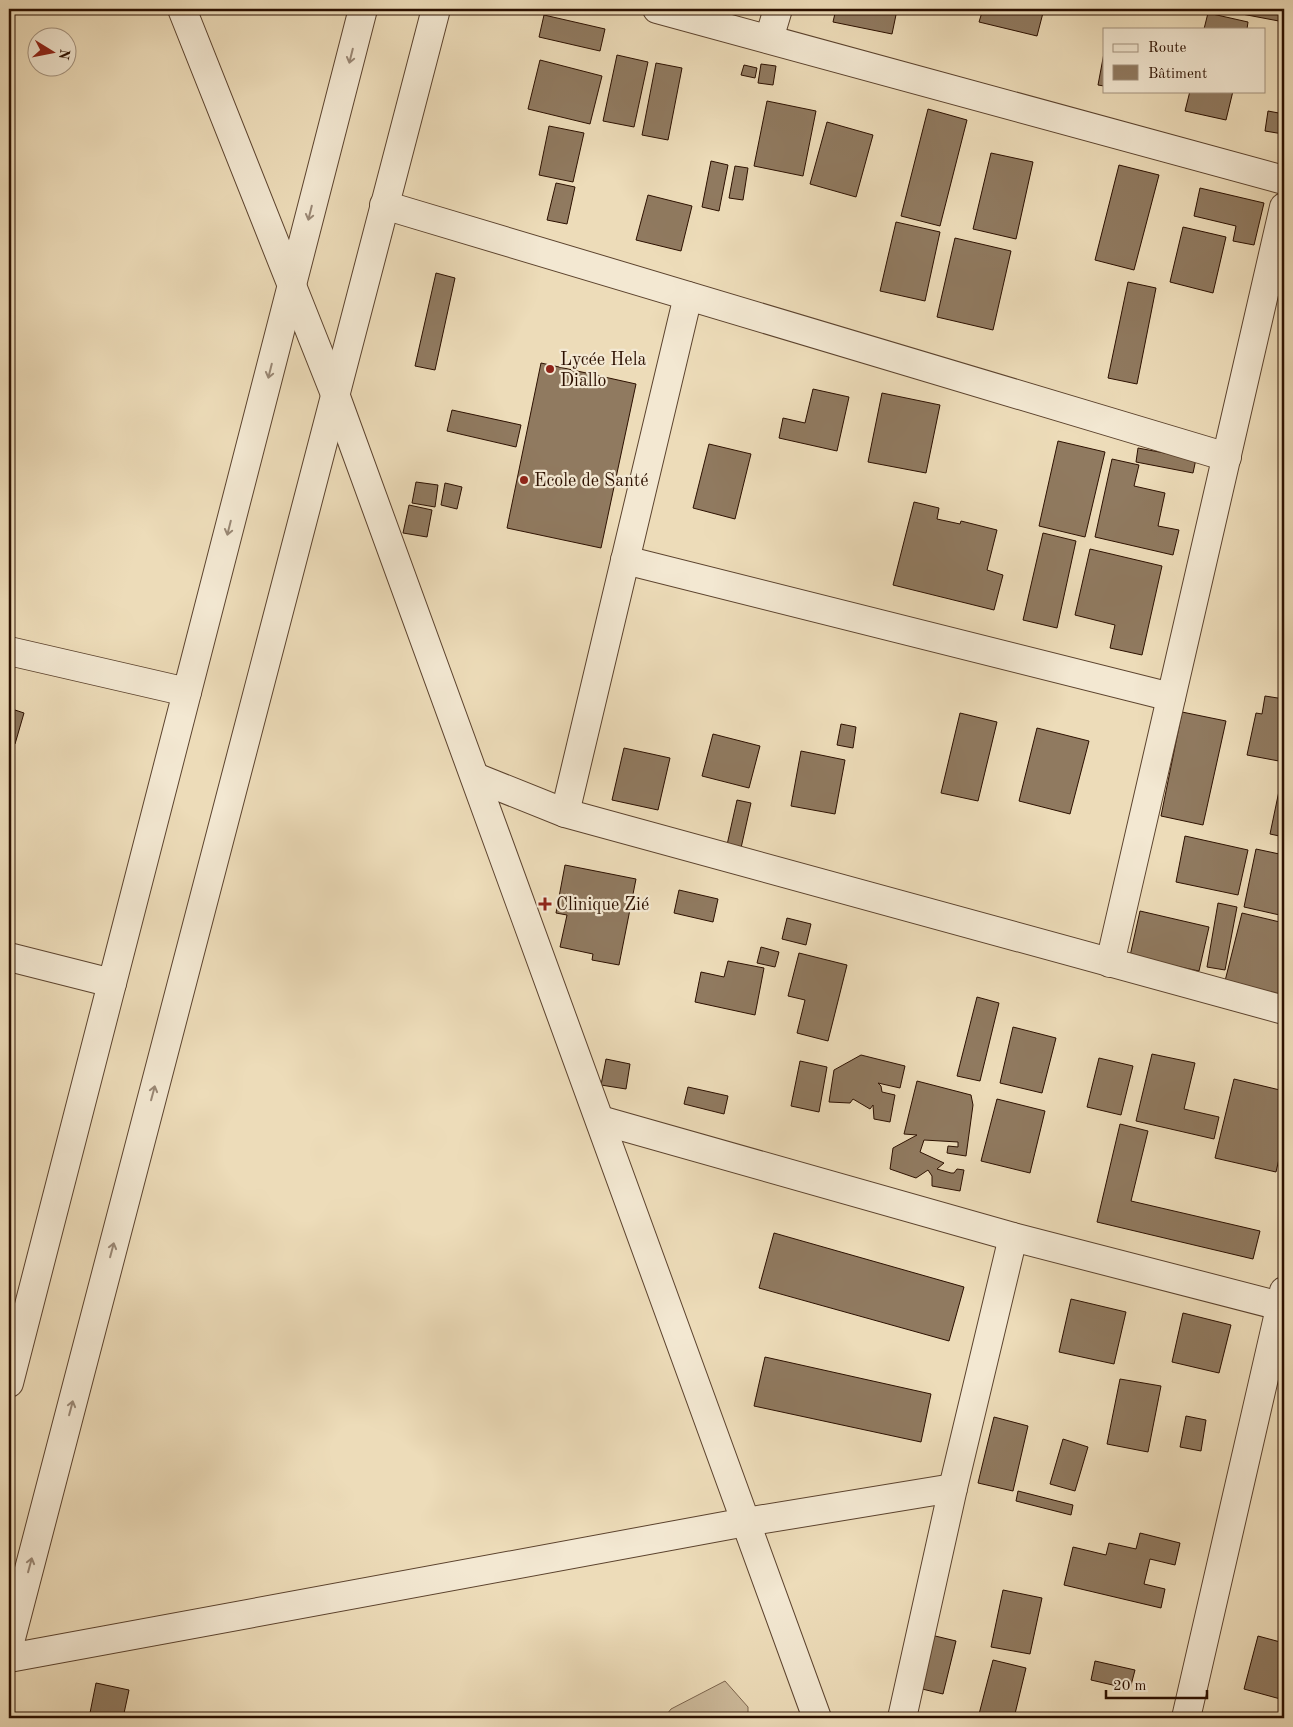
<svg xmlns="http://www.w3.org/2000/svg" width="1293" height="1727" viewBox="0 0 1293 1727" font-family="'Old Standard TT',serif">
	<rect width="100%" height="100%" fill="#eddcb9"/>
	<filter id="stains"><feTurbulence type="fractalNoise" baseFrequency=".004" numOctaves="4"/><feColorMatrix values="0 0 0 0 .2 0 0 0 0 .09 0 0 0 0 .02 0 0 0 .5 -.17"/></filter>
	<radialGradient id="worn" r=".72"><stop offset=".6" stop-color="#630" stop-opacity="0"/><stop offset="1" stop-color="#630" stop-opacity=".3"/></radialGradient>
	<polygon fill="#ccb99a" stroke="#7c644d" points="725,1681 748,1707 748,1718 664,1718 671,1709"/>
	<g fill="#907a60" stroke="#2c1000">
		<polygon points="836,9 897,10 892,34 833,22"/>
		<polygon points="983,9 1044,9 1037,36 979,22"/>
		<polygon points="1226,9 1284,9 1284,22 1226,11"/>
		<polygon points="1208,13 1248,22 1247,29 1204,29"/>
		<polygon points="544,15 605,29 600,51 539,37"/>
		<polygon points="1104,53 1104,86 1098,85"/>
		<polygon points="617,55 648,62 634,127 603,121"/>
		<polygon points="540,60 602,76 590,124 528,109"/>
		<polygon points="656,63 682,68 668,140 642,135"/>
		<polygon points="761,64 776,66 773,85 758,83"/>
		<polygon points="744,65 757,68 755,78 741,75"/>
		<polygon points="1190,91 1233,91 1226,120 1185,111"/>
		<polygon points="767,101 816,111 803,176 754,166"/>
		<polygon points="928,109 967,120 940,226 901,216"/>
		<polygon points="1268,111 1284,114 1283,134 1265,131"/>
		<polygon points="827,122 873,135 856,197 810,184"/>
		<polygon points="549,126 584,133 573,182 539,175"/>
		<polygon points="991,153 1033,162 1016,239 973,229"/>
		<polygon points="711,161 728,165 719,211 702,207"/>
		<polygon points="1119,165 1159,175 1134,270 1095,260"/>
		<polygon points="735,166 748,168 743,200 729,198"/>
		<polygon points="556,183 575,187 567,224 547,220"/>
		<polygon points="1200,188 1264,203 1254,245 1233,241 1236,226 1194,216"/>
		<polygon points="648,195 692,206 681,251 636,240"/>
		<polygon points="896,222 940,232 925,301 880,291"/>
		<polygon points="1183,227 1226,237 1213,293 1170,282"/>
		<polygon points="955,238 1011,251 993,330 937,317"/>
		<polygon points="436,273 455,278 435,370 415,366"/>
		<polygon points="1128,282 1156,288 1137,384 1108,378"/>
		<polygon points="541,363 636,384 601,548 507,528"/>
		<polygon points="813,389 849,397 837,451 779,438 783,418 805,423"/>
		<polygon points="882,393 940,405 926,473 868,462"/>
		<polygon points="452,410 521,425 516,447 447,431"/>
		<polygon points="1058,441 1105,452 1085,537 1039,526"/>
		<polygon points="709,444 751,454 735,519 693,508"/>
		<polygon points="1138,448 1196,459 1193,473 1136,462"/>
		<polygon points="1112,459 1139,465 1134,486 1165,493 1158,526 1179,530 1173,555 1095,537"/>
		<polygon points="416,482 438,485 435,507 412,503"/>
		<polygon points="445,483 462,487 457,509 441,505"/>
		<polygon points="1284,500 1284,526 1279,525"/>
		<polygon points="914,502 939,508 937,519 960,524 961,521 997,530 987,570 1003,575 994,610 893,585"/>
		<polygon points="409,505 432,510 427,537 403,533"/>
		<polygon points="1043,533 1076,541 1057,628 1023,620"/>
		<polygon points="1090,549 1162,566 1142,655 1110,648 1115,625 1075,615"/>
		<polygon points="1265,696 1284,699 1284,762 1247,755 1256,713 1262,714"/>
		<polygon points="9,708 24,713 15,744 9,742"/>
		<polygon points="1182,712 1226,721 1203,825 1161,816"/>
		<polygon points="960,713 997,722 978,801 941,793"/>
		<polygon points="841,724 856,727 853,748 837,745"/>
		<polygon points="1037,728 1089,741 1070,814 1019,801"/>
		<polygon points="713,734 760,746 749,788 702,776"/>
		<polygon points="624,748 670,758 658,810 612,800"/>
		<polygon points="801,751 845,760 835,814 791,806"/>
		<polygon points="1284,767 1284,837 1270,834"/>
		<polygon points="737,800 751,803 741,848 727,845"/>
		<polygon points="1185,836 1248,850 1238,895 1176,882"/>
		<polygon points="1256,849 1284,855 1284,916 1244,907"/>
		<polygon points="565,865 636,879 619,965 592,960 593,954 560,947 567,915 556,913"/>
		<polygon points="679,890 718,899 713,922 674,913"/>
		<polygon points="1218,903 1237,907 1225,970 1207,967"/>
		<polygon points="1140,911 1209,927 1199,971 1130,956"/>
		<polygon points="1242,913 1284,923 1284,983 1281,995 1225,981"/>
		<polygon points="787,918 811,924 806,945 782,939"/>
		<polygon points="761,947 779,952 775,967 757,963"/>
		<polygon points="799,953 847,965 828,1041 797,1033 805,1000 788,996"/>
		<polygon points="728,961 764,968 755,1015 695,1002 701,972 724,977"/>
		<polygon points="977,997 999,1003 980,1081 957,1076"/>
		<polygon points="1013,1027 1056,1038 1042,1093 1000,1083"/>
		<polygon points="1152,1054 1195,1063 1184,1109 1219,1117 1214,1139 1136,1121"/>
		<polygon points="861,1055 905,1066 900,1088 878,1083 881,1086 882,1092 895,1095 890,1122 874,1119 873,1105 870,1109 853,1099 850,1103 829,1102 834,1070"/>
		<polygon points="1099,1058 1133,1066 1121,1115 1087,1107"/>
		<polygon points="606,1059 630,1064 626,1089 601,1085"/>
		<polygon points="800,1061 827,1067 819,1112 791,1106"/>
		<polygon points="1234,1079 1284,1091 1284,1137 1276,1172 1215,1158"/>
		<polygon points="917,1081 971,1095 973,1105 966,1156 947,1153 948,1146 958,1147 958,1142 924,1140 920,1152 944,1163 937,1169 951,1173 954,1173 957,1169 964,1170 960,1191 932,1186 932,1176 928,1170 916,1178 890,1169 893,1148 917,1135 904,1134"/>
		<polygon points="688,1087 728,1096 724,1114 684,1104"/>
		<polygon points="997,1099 1045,1111 1030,1173 981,1161"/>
		<polygon points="1120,1124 1148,1131 1131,1201 1260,1231 1253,1259 1097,1222"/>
		<polygon points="774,1233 964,1287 949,1341 759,1288"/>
		<polygon points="1071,1299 1126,1312 1114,1364 1059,1352"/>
		<polygon points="1183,1313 1231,1325 1219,1373 1172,1362"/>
		<polygon points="765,1357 931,1394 921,1442 754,1406"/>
		<polygon points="1120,1379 1161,1386 1148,1452 1107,1444"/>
		<polygon points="1186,1416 1206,1420 1201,1451 1180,1447"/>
		<polygon points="994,1417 1028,1426 1013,1491 978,1483"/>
		<polygon points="1063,1439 1088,1447 1075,1491 1050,1484"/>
		<polygon points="1018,1491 1073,1505 1071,1515 1016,1501"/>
		<polygon points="1140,1533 1180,1543 1175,1565 1150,1559 1144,1584 1165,1589 1161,1608 1064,1585 1073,1547 1106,1555 1109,1543 1136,1549"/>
		<polygon points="1003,1590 1042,1598 1030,1654 991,1647"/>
		<polygon points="931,1635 956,1641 943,1694 918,1688"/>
		<polygon points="1258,1636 1284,1643 1284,1700 1244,1689"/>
		<polygon points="993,1660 1026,1668 1014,1718 978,1718"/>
		<polygon points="1095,1661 1135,1670 1130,1689 1091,1680"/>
		<polygon points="96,1683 129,1690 123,1718 89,1718"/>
	</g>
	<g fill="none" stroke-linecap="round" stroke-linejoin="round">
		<g stroke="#5c432e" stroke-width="30">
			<g id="minor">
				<polyline points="182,9 335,394 817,1718"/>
				<polyline points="657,9 1284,180"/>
				<polyline points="769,39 778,9"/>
				<polyline points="384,205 1227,457"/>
				<polyline points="625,560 1171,697"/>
				<polyline points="9,651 187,692"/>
				<polyline points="475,777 565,813 1284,1010"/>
				<polyline points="565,813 688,296"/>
				<polyline points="9,957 112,983"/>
				<polyline points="1110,963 1284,207"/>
				<polyline points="600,1120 1013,1237 1284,1307"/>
				<polyline points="9,1383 363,9"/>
				<polyline points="9,1646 436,9"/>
				<polyline points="9,1658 746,1522 953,1488"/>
				<polyline points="902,1718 953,1488 1013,1237"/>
				<polyline points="1186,1718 1284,1291"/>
			</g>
		</g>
		<use href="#minor" stroke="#f3e8d2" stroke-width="28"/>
	</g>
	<defs><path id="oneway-shaft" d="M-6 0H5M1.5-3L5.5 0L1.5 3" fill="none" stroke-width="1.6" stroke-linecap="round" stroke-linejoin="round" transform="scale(1.25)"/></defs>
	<g stroke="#998774">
		<use href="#oneway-shaft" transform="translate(351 56) rotate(104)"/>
		<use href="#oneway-shaft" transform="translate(310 213) rotate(104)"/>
		<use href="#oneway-shaft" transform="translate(270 371) rotate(104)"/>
		<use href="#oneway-shaft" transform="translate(229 528) rotate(104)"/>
		<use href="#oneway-shaft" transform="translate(153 1093) rotate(-75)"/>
		<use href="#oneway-shaft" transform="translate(112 1250) rotate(-75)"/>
		<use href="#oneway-shaft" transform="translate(71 1408) rotate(-75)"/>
		<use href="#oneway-shaft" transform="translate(30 1565) rotate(-75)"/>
	</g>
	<g fill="#8f2418" stroke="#f3e8d2" stroke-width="2">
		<circle cx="550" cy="369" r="5"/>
		<circle cx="524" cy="480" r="5"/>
		<path d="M542.5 896.5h5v5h5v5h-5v5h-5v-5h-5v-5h5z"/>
	</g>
	<g text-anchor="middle" stroke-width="4.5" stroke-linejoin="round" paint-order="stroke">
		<g font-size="18" fill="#2c1000" stroke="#f3e8d2" text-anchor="start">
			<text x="560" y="365">Lycée Hela<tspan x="560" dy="21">Diallo</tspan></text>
			<text x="534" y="486">Ecole de Santé</text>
			<text x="556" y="910">Clinique Zié</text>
		</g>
	</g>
	<rect width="1293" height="1727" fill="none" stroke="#eddcb9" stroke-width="30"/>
	<rect x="10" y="10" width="1273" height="1707" fill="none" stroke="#2c1000" stroke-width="2.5"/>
	<rect x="15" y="15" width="1263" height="1697" fill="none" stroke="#2c1000"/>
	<rect x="1103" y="28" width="162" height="65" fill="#f3e8d2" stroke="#a3927e"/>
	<rect x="1113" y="44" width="25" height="8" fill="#f3e8d2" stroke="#a3927e"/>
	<text x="1148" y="52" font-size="15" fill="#2c1000">Route</text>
	<rect x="1113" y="65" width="25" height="15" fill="#907a60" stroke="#a3927e"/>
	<text x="1148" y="78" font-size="15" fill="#2c1000">Bâtiment</text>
	<g transform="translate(52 52) rotate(100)"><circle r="24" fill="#f3e8d2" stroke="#a3927e"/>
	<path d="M0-4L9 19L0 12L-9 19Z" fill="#8f2418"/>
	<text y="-8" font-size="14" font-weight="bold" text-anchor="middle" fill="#2c1000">N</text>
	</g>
	<path d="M1106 1690v8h101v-8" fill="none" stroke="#2c1000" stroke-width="2.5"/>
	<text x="1113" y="1690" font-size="15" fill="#2c1000" stroke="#f3e8d2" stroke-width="4" paint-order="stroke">20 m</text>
	<rect width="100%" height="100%" filter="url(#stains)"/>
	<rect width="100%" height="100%" fill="url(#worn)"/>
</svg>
